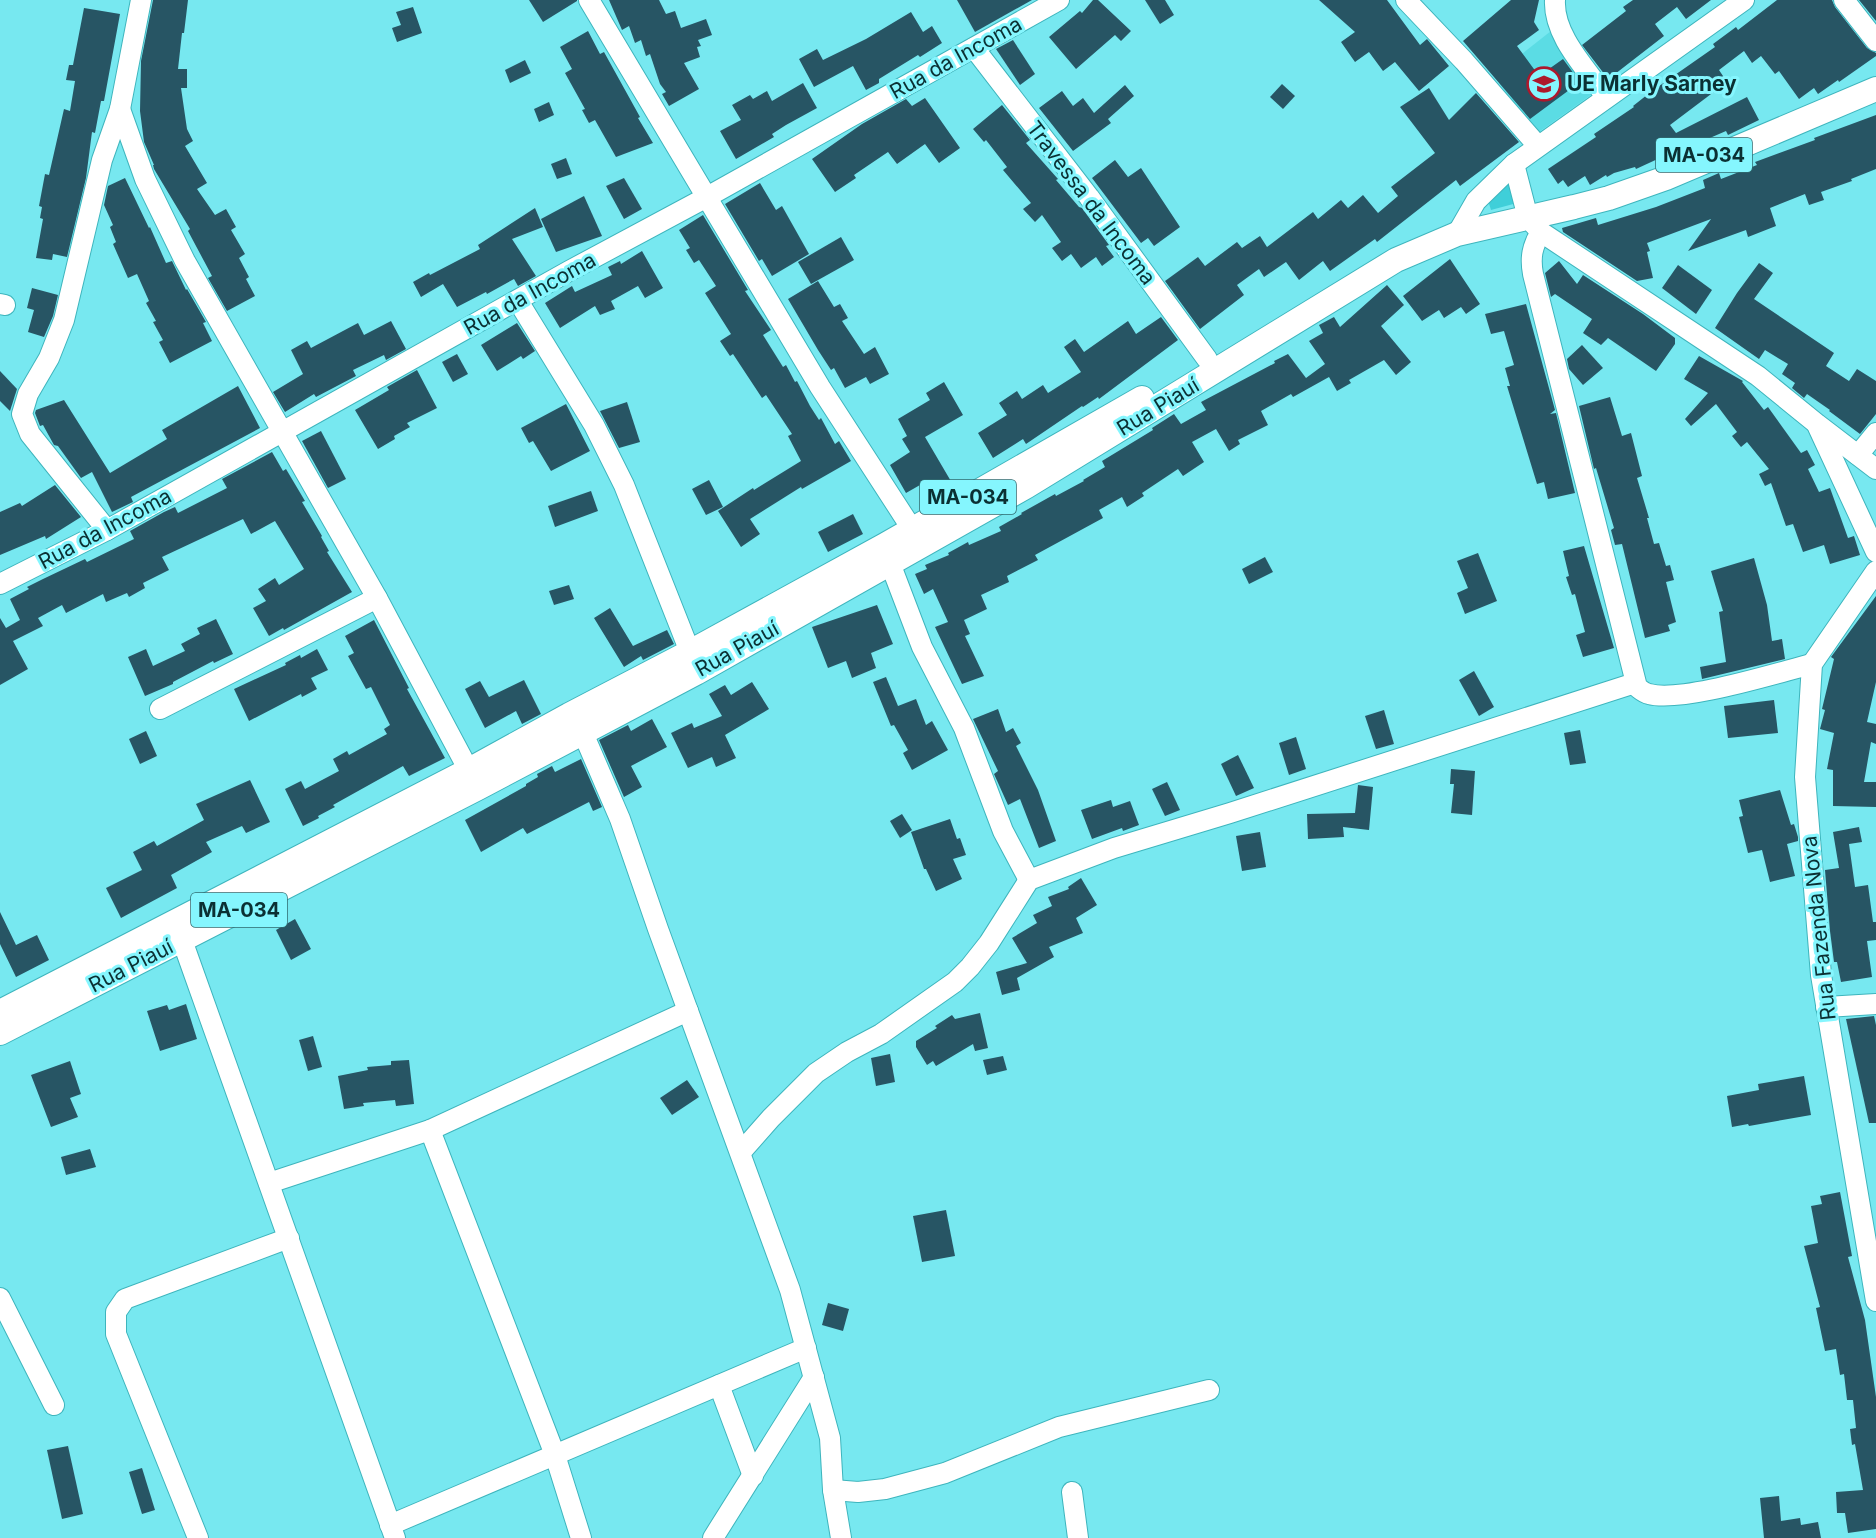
<svg xmlns="http://www.w3.org/2000/svg" width="1876" height="1538" viewBox="0 0 1876 1538" font-family="Inter,sans-serif">
	<rect width="100%" height="100%" fill="#77e8f0"/>
	<polygon fill="#5bdce4" points="1551,31 1595,92 1536,134 1494,76"/>
	<polygon fill="#3fcfd9" points="1509,183 1517,203 1491,210 1487,197"/>
	<g fill="#275564">
		<polygon points="153,0 188,0 184,33 182,33 178,69 187,69 187,88 181,88 187,129 193,141 185,146 207,183 197,189 215,215 226,209 236,227 231,230 245,254 239,258 249,277 246,279 255,296 227,311 208,278 212,276 188,231 190,229 154,169 153,165 154,165 144,142 140,111 141,61"/>
		<polygon points="529,0 577,0 577,1 543,22"/>
		<polygon points="609,0 659,0 666,14 675,11 681,28 706,19 712,35 698,40 701,46 697,47 700,57 684,63 699,89 669,106 662,94 666,92 660,84 650,54 646,56 641,40 635,43 629,26 622,30"/>
		<polygon points="957,0 1032,0 975,32"/>
		<polygon points="1093,0 1098,0 1131,31 1121,41 1115,35 1076,69 1049,37 1080,11 1082,13"/>
		<polygon points="1145,0 1165,0 1174,15 1160,24"/>
		<polygon points="1319,0 1387,0 1420,45 1427,39 1449,66 1419,91 1395,62 1383,71 1369,52 1355,62 1341,42 1355,32"/>
		<polygon points="1511,0 1539,0 1534,22 1539,30 1517,46 1539,76 1563,59 1580,82 1530,119 1463,41"/>
		<polygon points="1633,0 1711,0 1686,19 1677,7 1655,24 1664,36 1615,74 1605,75 1582,45 1626,11 1623,7"/>
		<polygon points="1777,0 1832,0 1835,7 1867,48 1876,53 1876,56 1839,82 1838,80 1818,94 1814,88 1799,99 1779,71 1775,74 1761,56 1752,63 1744,51 1719,70 1727,82 1670,125 1676,133 1747,97 1759,120 1728,135 1726,131 1689,147 1688,145 1636,169 1635,167 1614,173 1607,177 1606,175 1590,185 1585,176 1568,187 1563,180 1558,184 1548,169 1596,137 1594,134 1634,107 1633,106 1652,91 1715,47 1713,44 1736,27 1738,30"/>
		<polygon points="1859,0 1876,0 1876,21"/>
		<polygon points="413,7 422,33 397,42 392,28 401,25 396,12"/>
		<polygon points="84,8 120,14 104,101 101,101 95,133 92,132 86,178 67,257 53,254 52,260 36,258 43,219 40,218 42,207 39,206 45,174 49,175 64,109 70,111 75,81 66,80 69,65 73,65"/>
		<polygon points="911,12 923,32 932,26 942,43 920,57 918,55 879,79 879,83 866,90 853,66 814,87 799,59 817,49 823,60 866,39"/>
		<polygon points="588,31 600,54 604,52 640,117 638,118 653,143 616,157 595,120 589,123 582,110 585,109 565,73 572,69 560,47"/>
		<polygon points="1013,40 1035,74 1020,85 996,49"/>
		<polygon points="525,60 531,73 510,83 505,70"/>
		<polygon points="803,83 817,108 786,125 772,134 774,137 736,159 720,131 741,120 732,105 750,95 753,99 767,91 772,101"/>
		<polygon points="1282,84 1295,96 1283,109 1270,97"/>
		<polygon points="1125,85 1134,96 1108,119 1111,123 1073,151 1039,108 1062,91 1073,106 1083,98 1094,113"/>
		<polygon points="1429,88 1449,120 1476,93 1519,142 1460,186 1456,180 1377,242 1375,239 1330,271 1323,261 1299,280 1286,262 1264,277 1259,269 1237,285 1244,295 1200,329 1165,281 1198,257 1205,266 1237,242 1242,248 1260,236 1267,247 1313,212 1318,219 1341,200 1348,208 1363,195 1378,213 1398,196 1391,187 1435,153 1400,107"/>
		<polygon points="925,98 960,148 939,163 925,144 897,164 888,152 854,175 856,178 835,192 812,159 862,124 906,99 912,106"/>
		<polygon points="549,102 554,115 539,122 534,109"/>
		<polygon points="1002,105 1030,140 1026,143 1058,179 1056,180 1079,207 1082,208 1109,245 1106,246 1114,257 1102,266 1096,257 1081,268 1071,254 1062,261 1052,248 1061,242 1042,215 1035,222 1023,209 1031,203 1003,170 1007,167 986,140 984,142 973,129"/>
		<polygon points="1876,115 1876,169 1851,179 1852,181 1821,192 1824,200 1809,205 1805,194 1770,208 1776,226 1748,237 1746,230 1688,251 1711,219 1647,243 1650,251 1647,252 1653,278 1637,281 1563,232 1562,228 1596,218 1598,225 1656,207 1705,188 1703,180 1719,173 1721,179 1757,165 1755,162 1815,140 1814,138"/>
		<polygon points="566,158 572,174 557,179 551,164"/>
		<polygon points="1115,160 1128,177 1141,168 1180,227 1154,246 1148,238 1141,243 1092,178"/>
		<polygon points="125,178 149,228 150,227 166,263 172,261 186,290 187,289 206,322 203,323 212,341 170,363 159,342 163,340 153,322 156,321 146,303 149,301 137,274 128,278 113,244 116,242 110,227 113,225 104,205 108,186"/>
		<polygon points="624,178 642,209 624,219 606,186"/>
		<polygon points="760,183 776,210 782,206 809,254 772,276 762,259 759,261 725,204"/>
		<polygon points="584,196 602,236 556,252 541,219"/>
		<polygon points="535,208 543,227 512,239 536,276 518,286 514,279 487,294 486,292 457,307 443,284 421,297 413,282 429,273 430,275 480,249 478,245"/>
		<polygon points="703,215 748,290 745,291 771,330 763,335 783,367 786,365 795,382 797,381 810,406 819,420 821,418 835,444 839,441 851,461 802,489 801,487 750,519 760,534 741,547 718,511 753,488 754,490 801,461 788,436 792,434 766,395 762,398 733,354 730,356 720,341 731,334 705,293 716,286 699,260 694,263 686,250 690,248 679,230"/>
		<polygon points="841,237 854,260 811,284 798,262"/>
		<polygon points="642,251 663,288 645,298 638,286 611,301 615,309 600,315 595,306 560,328 545,303 572,286 575,292 612,275 608,267 620,261 621,264"/>
		<polygon points="1450,259 1480,304 1466,314 1461,307 1444,318 1439,310 1422,321 1403,296"/>
		<polygon points="1559,261 1577,284 1583,275 1643,314 1675,338 1675,344 1656,371 1608,338 1601,345 1583,333 1592,319 1555,294 1551,297 1545,273"/>
		<polygon points="1759,263 1773,273 1754,299 1834,353 1826,366 1849,381 1857,369 1876,381 1876,414 1860,434 1829,411 1830,410 1807,394 1804,398 1792,388 1795,383 1782,374 1788,364 1765,350 1759,359 1715,328 1737,293"/>
		<polygon points="1678,265 1712,290 1696,314 1662,288"/>
		<polygon points="818,281 834,307 840,304 848,318 842,321 864,354 875,347 889,374 870,384 866,377 845,388 834,368 831,370 818,350 788,299"/>
		<polygon points="1387,285 1404,305 1381,326 1411,362 1396,375 1384,360 1349,380 1351,383 1337,391 1329,377 1293,397 1291,394 1261,411 1268,425 1238,440 1240,444 1229,451 1216,429 1192,442 1204,462 1183,476 1178,469 1142,493 1144,496 1127,507 1122,497 1099,510 1103,518 1035,555 1038,560 1007,576 1009,582 981,595 987,609 964,620 970,634 965,636 984,676 962,684 935,627 948,622 933,589 924,594 915,574 927,569 925,565 949,555 948,553 968,542 969,545 1001,531 999,527 1022,514 1021,513 1055,494 1056,496 1084,481 1083,480 1105,467 1102,461 1153,430 1152,428 1174,414 1181,424 1206,410 1201,402 1275,363 1274,361 1288,354 1306,378 1325,364 1309,341 1323,333 1319,325 1334,317 1340,327"/>
		<polygon points="32,288 58,295 53,316 44,337 28,332 34,310 27,308"/>
		<polygon points="1526,304 1555,410 1550,414 1556,413 1575,493 1548,499 1544,482 1537,484 1507,386 1510,386 1505,368 1514,365 1504,331 1491,334 1485,314"/>
		<polygon points="1161,317 1178,340 1099,399 1098,397 1083,407 1082,406 1026,444 1023,439 993,458 978,433 1007,415 999,403 1017,391 1022,399 1043,385 1048,393 1081,372 1064,347 1075,339 1084,352 1128,321 1136,334"/>
		<polygon points="391,321 406,349 386,360 384,355 353,370 356,376 316,397 314,394 285,412 273,392 303,374 291,350 307,341 311,348 358,323 364,335"/>
		<polygon points="517,323 535,351 523,359 521,356 497,371 481,345"/>
		<polygon points="1582,345 1603,368 1583,385 1569,369 1567,359"/>
		<polygon points="457,354 468,374 453,382 442,362"/>
		<polygon points="1699,356 1743,381 1742,382 1764,410 1768,407 1801,453 1807,450 1815,465 1808,469 1819,492 1830,488 1848,538 1854,536 1860,555 1830,564 1824,545 1803,552 1793,524 1786,526 1771,483 1765,486 1759,474 1769,469 1747,442 1741,447 1732,436 1737,432 1716,404 1691,426 1685,419 1708,393 1684,379"/>
		<polygon points="417,370 437,408 407,423 410,427 394,436 395,439 378,449 355,410 389,390 387,387"/>
		<polygon points="0,371 17,389 10,411 0,401"/>
		<polygon points="944,382 963,415 925,437 952,483 934,494 927,481 906,493 890,465 910,452 902,439 907,436 898,419 930,400 926,393"/>
		<polygon points="238,386 260,428 131,497 133,502 112,512 92,472 81,478 58,446 54,445 43,425 40,426 35,413 36,410 64,400 110,473 167,439 162,430"/>
		<polygon points="1610,397 1622,436 1631,433 1642,476 1637,478 1649,518 1647,518 1654,544 1659,543 1666,566 1670,565 1674,580 1666,582 1676,622 1668,625 1670,631 1645,638 1622,544 1615,545 1611,530 1614,528 1596,468 1594,469 1579,406"/>
		<polygon points="627,402 640,442 619,448 600,411"/>
		<polygon points="566,404 590,451 551,471 533,441 529,443 521,428"/>
		<polygon points="321,431 346,479 328,488 302,441"/>
		<polygon points="272,452 283,471 286,469 305,501 302,502 322,536 321,537 329,551 327,552 352,592 284,630 283,628 269,636 253,608 266,601 258,589 275,578 279,585 304,569 275,521 251,534 243,519 162,557 169,570 143,583 145,588 129,597 127,593 106,602 103,594 66,613 62,605 38,618 43,626 13,641 28,669 0,685 0,618 6,628 20,620 10,599 29,589 27,587 43,579 85,559 87,562 134,539 130,531 164,512 175,507 178,513 227,488 222,479"/>
		<polygon points="709,480 723,507 706,515 692,489"/>
		<polygon points="55,485 81,517 46,539 45,536 0,555 0,512 20,503 22,506"/>
		<polygon points="591,491 598,511 555,527 548,506"/>
		<polygon points="853,514 863,534 828,552 818,532"/>
		<polygon points="1584,546 1614,648 1583,657 1576,635 1585,632 1575,594 1572,595 1566,577 1569,576 1563,551"/>
		<polygon points="1478,553 1497,601 1465,614 1457,593 1468,588 1457,561"/>
		<polygon points="1265,557 1273,572 1249,584 1242,569"/>
		<polygon points="1754,558 1767,605 1772,641 1782,639 1785,659 1702,679 1700,667 1726,662 1719,612 1723,611 1711,571"/>
		<polygon points="569,585 574,599 554,605 549,591"/>
		<polygon points="1876,596 1876,682 1867,722 1876,724 1876,744 1871,742 1864,782 1876,782 1876,807 1833,806 1833,770 1827,769 1834,733 1820,729 1825,710 1822,709 1834,659 1831,657"/>
		<polygon points="877,605 893,644 871,653 876,668 852,678 846,661 828,668 812,627"/>
		<polygon points="610,608 633,646 667,630 674,644 643,660 641,656 624,667 594,618"/>
		<polygon points="216,619 233,654 214,663 213,661 173,682 173,684 145,696 128,657 146,649 153,666 185,651 181,644 200,634 197,628"/>
		<polygon points="374,620 409,688 407,689 445,758 409,776 403,766 333,805 335,807 318,816 319,818 303,826 285,789 301,781 305,789 339,771 333,759 347,751 349,755 387,734 384,729 390,725 371,687 366,689 348,656 354,653 345,636"/>
		<polygon points="317,649 328,670 311,678 317,689 302,697 301,694 249,721 234,689 286,665 285,663 300,655 301,658"/>
		<polygon points="1474,671 1494,707 1479,716 1459,680"/>
		<polygon points="886,677 898,706 916,699 926,725 932,721 948,750 912,770 903,753 908,750 894,725 891,726 873,682"/>
		<polygon points="524,680 541,714 522,724 516,711 485,728 465,689 480,681 489,697"/>
		<polygon points="752,682 769,709 725,735 736,758 716,767 712,757 688,768 671,733 692,723 694,728 722,716 709,694 725,685 731,695"/>
		<polygon points="1774,700 1778,733 1728,738 1724,706"/>
		<polygon points="998,709 1006,732 1013,728 1021,743 1016,746 1038,790 1056,841 1039,848 1020,799 1008,805 994,774 998,771 973,719"/>
		<polygon points="1384,710 1394,744 1376,749 1365,716"/>
		<polygon points="652,719 667,747 631,766 642,787 624,797 599,740 628,725 631,731"/>
		<polygon points="1580,730 1586,763 1570,765 1564,733"/>
		<polygon points="146,731 157,756 140,764 129,739"/>
		<polygon points="1296,737 1306,769 1289,775 1279,743"/>
		<polygon points="1238,755 1254,788 1236,796 1221,764"/>
		<polygon points="581,759 602,807 593,811 589,802 527,834 523,828 481,852 465,820 526,786 526,784 538,777 537,774 552,766 555,772"/>
		<polygon points="1451,769 1475,771 1472,815 1451,813 1454,784 1450,784"/>
		<polygon points="250,780 270,822 246,833 242,826 206,842 212,852 171,875 177,888 121,918 106,888 142,870 133,852 154,841 157,846 204,820 196,804"/>
		<polygon points="1167,782 1180,810 1165,816 1152,789"/>
		<polygon points="1358,785 1373,787 1369,830 1343,827 1344,837 1308,839 1307,814 1355,813"/>
		<polygon points="1780,790 1791,825 1794,824 1798,837 1798,841 1787,844 1795,876 1770,882 1762,850 1748,853 1739,817 1743,816 1739,800"/>
		<polygon points="1111,800 1113,807 1130,801 1139,825 1123,831 1122,828 1092,839 1081,810"/>
		<polygon points="902,814 912,830 900,838 890,821"/>
		<polygon points="950,819 957,839 960,838 966,855 953,859 962,879 936,891 926,869 924,869 911,832"/>
		<polygon points="1859,827 1862,842 1849,844 1855,887 1868,885 1873,922 1876,922 1876,940 1867,941 1872,977 1841,982 1837,962 1834,962 1830,931 1825,870 1839,868 1833,832"/>
		<polygon points="1260,832 1266,867 1242,871 1236,836"/>
		<polygon points="1081,878 1097,905 1076,918 1083,933 1049,947 1054,957 1017,978 1020,990 1002,995 996,972 1027,963 1012,938 1037,923 1033,915 1052,906 1048,897 1069,889 1068,887"/>
		<polygon points="0,912 16,945 37,935 49,960 16,977 0,944"/>
		<polygon points="295,919 311,949 291,960 276,930"/>
		<polygon points="186,1004 197,1039 160,1051 147,1011 167,1005 169,1010"/>
		<polygon points="980,1013 988,1048 975,1051 973,1044 936,1066 933,1061 927,1065 916,1047 916,1041 937,1028 935,1026 952,1015 955,1019"/>
		<polygon points="1874,1016 1876,1025 1876,1123 1869,1123 1846,1019"/>
		<polygon points="313,1036 322,1067 308,1071 299,1040"/>
		<polygon points="890,1054 895,1082 876,1086 871,1058"/>
		<polygon points="1003,1056 1007,1070 987,1075 983,1060"/>
		<polygon points="409,1060 414,1104 396,1106 395,1100 363,1103 364,1106 344,1109 338,1076 368,1070 367,1067 391,1065 391,1061"/>
		<polygon points="70,1061 81,1094 70,1098 78,1117 51,1127 31,1075"/>
		<polygon points="1804,1076 1811,1115 1749,1126 1748,1124 1732,1127 1727,1096 1759,1090 1758,1084"/>
		<polygon points="687,1080 699,1097 672,1115 660,1098"/>
		<polygon points="90,1149 96,1167 66,1175 61,1157"/>
		<polygon points="1840,1192 1852,1256 1848,1257 1865,1320 1876,1397 1876,1529 1848,1533 1845,1513 1837,1513 1836,1492 1863,1490 1855,1444 1852,1445 1850,1429 1856,1428 1853,1400 1847,1400 1844,1374 1840,1375 1836,1349 1825,1351 1816,1308 1820,1307 1804,1246 1818,1243 1811,1206 1822,1204 1820,1196"/>
		<polygon points="946,1210 955,1256 922,1262 913,1216"/>
		<polygon points="828,1303 849,1309 843,1331 822,1325"/>
		<polygon points="68,1446 83,1514 62,1519 47,1450"/>
		<polygon points="142,1468 155,1510 142,1514 129,1472"/>
		<polygon points="1779,1496 1781,1521 1800,1518 1801,1525 1818,1522 1821,1538 1764,1538 1760,1498"/>
	</g>
	<g fill="none" stroke-linecap="round" stroke-linejoin="round">
		<g stroke="#3eb5bd" stroke-width="22">
			<g id="minor">
				<polyline points="589,0 820,387 912,529"/>
				<polyline points="1406,0 1464,61 1538,146"/>
				<path d="M1555,0c-2,36 32,69 51,97"/>
				<polyline points="1844,0 1876,41"/>
				<polyline points="974,48 1089,197 1207,359"/>
				<polyline points="120,109 145,179 185,261 377,598 475,782"/>
				<polyline points="1514,164 1528,218 1541,232 1758,376 1817,424 1876,469"/>
				<path d="M1541,232c-9,14 -11,26 -8,42l104,413c4,3 7,6 12,7 32,9 127,-21 163,-30"/>
				<polyline points="1457,234 1476,201 1514,164 1744,0"/>
				<polyline points="518,301 594,425 624,485 690,652"/>
				<polyline points="0,304 5,305"/>
				<polyline points="1818,427 1876,552"/>
				<polyline points="1858,455 1876,433"/>
				<polyline points="107,530 30,434 22,414 28,394 49,358 64,320 102,160 120,109 141,0"/>
				<polyline points="890,563 922,647 964,728 1003,831 1029,880"/>
				<polyline points="1876,571 1812,664 1805,777 1821,975 1876,1301"/>
				<polyline points="0,584 107,530 569,271 707,197 1059,0"/>
				<polyline points="160,709 377,598"/>
				<polyline points="583,733 620,819 658,929 790,1290 830,1438 833,1490 841,1538"/>
				<polyline points="182,940 395,1538"/>
				<polyline points="1826,1007 1876,1004"/>
				<polyline points="430,1130 555,1455 581,1538"/>
				<polyline points="741,1152 771,1118 816,1073 847,1052 881,1034 955,982 970,967 989,943 1029,880 1114,848 1230,813 1635,683"/>
				<polyline points="269,1183 430,1130 688,1011"/>
				<polyline points="0,1298 54,1405"/>
				<polyline points="719,1385 753,1476"/>
				<polyline points="833,1490 858,1492 885,1489 945,1473 1059,1427 1209,1390"/>
				<polyline points="1072,1492 1078,1538"/>
				<polyline points="390,1525 806,1348"/>
				<polyline points="198,1538 116,1334 116,1312 125,1299 289,1238"/>
				<polyline points="713,1538 814,1377"/>
			</g>
		</g>
		<g stroke="#3eb5bd" stroke-width="26">
			<g id="major">
				<polyline points="0,1012 469,770 569,715 690,652 885,545 1142,398"/>
				<polyline points="0,1033 478,788 696,673 1027,486 1396,260 1457,234 1574,207 1609,198 1666,178 1876,89"/>
			</g>
		</g>
		<use href="#minor" stroke="#fff" stroke-width="20"/>
		<use href="#major" stroke="#fff" stroke-width="24"/>
	</g>
	<defs>
		<g id="school-ring" transform="scale(1.725)"><circle r="9.5" fill="#85f6fe" stroke="#ad182c" stroke-width="1.5"/><path d="M0-5L7-2L0 1L-7-2ZM-4 1L0 2.5L4 1V4Q0 6-4 4Z" fill="#ad182c"/></g>
	</defs>
	<g fill-rule="evenodd">
		<use href="#school-ring" x="1544" y="84"/>
	</g>
	<g text-anchor="middle" stroke-width="6" stroke-linejoin="round" paint-order="stroke">
		<g fill="#85f6fe" stroke="#306b70" stroke-width="1.5">
			<rect x="1656" y="138" width="96" height="34" rx="4.5"/>
			<rect x="920" y="480" width="96" height="34" rx="4.5"/>
			<rect x="191" y="893" width="96" height="34" rx="4.5"/>
		</g>
		<g font-size="20" font-weight="bold" fill="#0b3033">
			<text x="1704" y="162">MA-034</text>
			<text x="968" y="504">MA-034</text>
			<text x="239" y="917">MA-034</text>
		</g>
		<g font-size="21" fill="#0b3033" stroke="#85f6fe">
			<text transform="translate(956 58) rotate(-29)" y="7">Rua da Incoma</text>
			<text transform="translate(1091 203) rotate(53)" y="7">Travessa da Incoma</text>
			<text transform="translate(530 294) rotate(-29)" y="7">Rua da Incoma</text>
			<text transform="translate(1158 407) rotate(-31)" y="7">Rua Piauí</text>
			<text transform="translate(105 529) rotate(-28)" y="7">Rua da Incoma</text>
			<text transform="translate(737 649) rotate(-29)" y="7">Rua Piauí</text>
			<text transform="translate(1819 928) rotate(-96)" y="7">Rua Fazenda Nova</text>
			<text transform="translate(131 966) rotate(-27)" y="7">Rua Piauí</text>
		</g>
		<g font-size="21" font-weight="bold" fill="#0b3033" stroke="#85f6fe" text-anchor="start">
			<text x="1567" y="91">UE Marly Sarney</text>
		</g>
	</g>
</svg>
